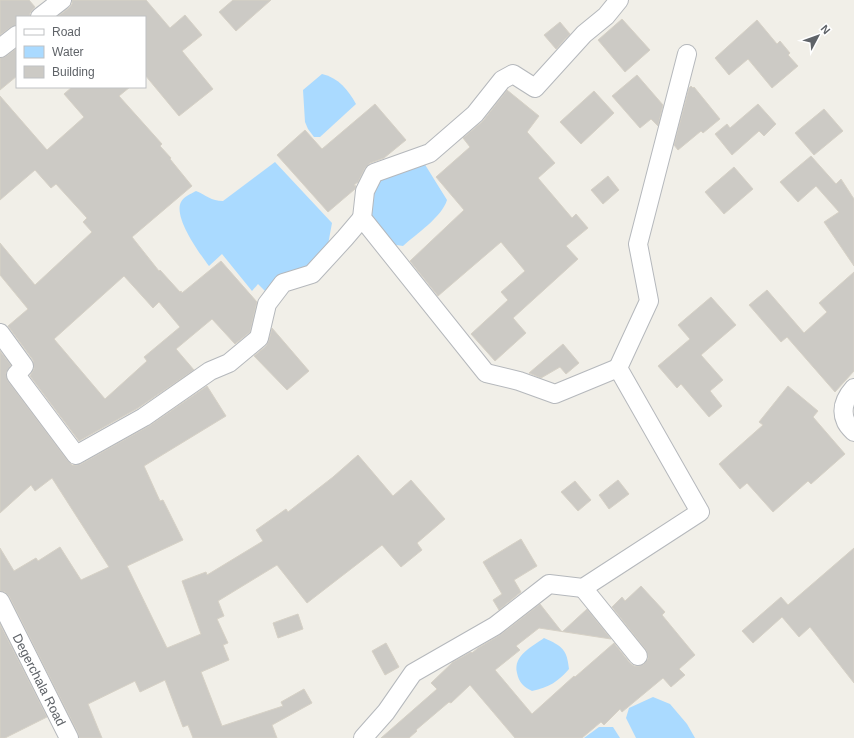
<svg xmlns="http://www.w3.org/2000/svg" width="854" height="738" viewBox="0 0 854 738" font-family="Helvetica,sans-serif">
	<rect width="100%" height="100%" fill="#f1efe8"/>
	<g fill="#aadaff">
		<path d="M322,74c17,4 26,16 34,30l-36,33h-6l-6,-8 -3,-7 -2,-32z"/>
		<path d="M275,162l57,61 -5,27 -12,14 -49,28 -8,-8 -6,7 -30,-37 -13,12c-9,-12 -36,-49 -28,-64 3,-6 10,-8 15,-11 10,4 15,10 27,10z"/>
		<path d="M424,163l23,37c-5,17 -31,34 -44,46l-13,-2 -23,-24 6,-31 9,-10z"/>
		<path d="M544,638c18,8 23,11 25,31 -11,13 -20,18 -37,22 -8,-4 -13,-8 -15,-18 -4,-18 15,-26 27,-35z"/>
		<polygon points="653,697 670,704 687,724 695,738 636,738 626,718 629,708"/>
		<polygon points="599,727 613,727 620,738 584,738"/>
	</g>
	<g fill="#cccac5" stroke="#d6d1c6" fill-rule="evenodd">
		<polygon points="0,0 29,0 35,7 30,13 30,17 17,17 17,25 11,27 0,35"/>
		<polygon points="72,0 146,0 170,28 185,15 202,35 182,51 213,89 179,116 145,75 145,17 57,17 69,8 72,4"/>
		<polygon points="233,0 271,0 236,31 219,12"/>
		<polygon points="622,19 650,50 625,72 598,40"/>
		<polygon points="757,20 777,44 780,41 790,53 788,55 798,66 772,88 748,59 729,75 715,58"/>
		<polygon points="560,22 570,34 556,49 544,35"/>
		<polygon points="17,48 17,76 0,90 0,58 6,56"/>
		<polygon points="637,75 663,105 658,126 651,119 640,128 612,96"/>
		<polygon points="691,86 693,88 694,87 720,119 703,133 701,131 678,150 674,145 689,88"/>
		<path d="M72,87h58l-11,9 43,48 -2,2 11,12 -1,1 22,27 -60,51 27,34 1,-1 20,22 1,-1 1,2 39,-32 36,41 -7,30 -15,12 -23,-25 -36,30 18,21 -56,38 -59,33 -49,-65 4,-7 -1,-9 -25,-34 20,-17 -28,-34v-32l35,42 57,-53 -9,-10 4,-4 -31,-34 -5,4 -16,-18 -35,30v-104l47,54 37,-33 -20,-23zM124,276l29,32 6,-6 21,25 -36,30 3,4 -42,38 -51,-60z"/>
		<polygon points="507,90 539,116 527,132 555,163 538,178 572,218 576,214 588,228 566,246 578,259 513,318 526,333 495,361 471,334 508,300 501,292 525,271 501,242 438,296 410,261 464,210 436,177 470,147 463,138 483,121"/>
		<polygon points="594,91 614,113 581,144 560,122"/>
		<polygon points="375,104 406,140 384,158 370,163 365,168 358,182 354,185 356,186 355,189 328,212 277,155 305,130 322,149"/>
		<polygon points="758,104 776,124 764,136 759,131 732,155 715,134 727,124 730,128"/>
		<polygon points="824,109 843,131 814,155 795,133"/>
		<polygon points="811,156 836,184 841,179 854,199 854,266 824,222 839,212 816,186 798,202 780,182"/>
		<polygon points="734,167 753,189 724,214 705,192"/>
		<polygon points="608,176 619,190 603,204 591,190"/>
		<polygon points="854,272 854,371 835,392 787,337 781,342 749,305 767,290 804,333 827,312 819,303"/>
		<polygon points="711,297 736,325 701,355 723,380 710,391 722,406 709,417 681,384 677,388 658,366 690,339 678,325"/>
		<polygon points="272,328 309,371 287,390 254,356 266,346 269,340"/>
		<polygon points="563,344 579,363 566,374 560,367 541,378 529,373"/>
		<polygon points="0,351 11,365 6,373 8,381 68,461 72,465 77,465 81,464 149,426 207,386 226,416 144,466 160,501 163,500 183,540 127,566 167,648 201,634 182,581 206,572 207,575 263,541 256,530 286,509 288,512 333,477 358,455 393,496 411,480 445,519 417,543 422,550 401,567 382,545 307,603 277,565 218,601 224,616 217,619 228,643 223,645 229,660 201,672 222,726 283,706 281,702 304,689 312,703 272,725 277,738 193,738 188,725 183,727 165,680 140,692 135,681 88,704 102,738 79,738 78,733 9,596 5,592 0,591 0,548 14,571 36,558 38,561 60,547 81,580 109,567 52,478 35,491 31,485 0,513"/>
		<polygon points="788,386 818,411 813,417 845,454 811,484 808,481 773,512 747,483 740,489 719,464 763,425 759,422"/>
		<polygon points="618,480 629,494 609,509 599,495"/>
		<polygon points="575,481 591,500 578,511 561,492"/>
		<polygon points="521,539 537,566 514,580 521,592 499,610 493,600 502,594 483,562"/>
		<polygon points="854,548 854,683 810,627 799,637 782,617 753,643 742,631 781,597 788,605"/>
		<polygon points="641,586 665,612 662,615 695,655 679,669 685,675 671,687 663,678 622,712 620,709 604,725 601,722 582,738 515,738 470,685 451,703 449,702 416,730 417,731 409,738 381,738 437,689 431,683 453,662 471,652 472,653 478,648 500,635 540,604 562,632 587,609 611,639 539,628 516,646 520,650 495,670 532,714 574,676 575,677 614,643 630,663 634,666 639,666 644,664 648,659 648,655 646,650 612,607 622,597 625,601"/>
		<polygon points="298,614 303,629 278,638 273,623"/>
		<polygon points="0,624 47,717 5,738 0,738"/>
		<polygon points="386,643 399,667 385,675 372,651"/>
	</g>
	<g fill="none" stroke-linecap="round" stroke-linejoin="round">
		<g stroke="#b5b8bc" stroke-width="20">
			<g id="street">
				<polyline points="40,17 62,0"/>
				<polyline points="0,48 17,35"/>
				<polyline points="0,333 24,366 16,375 76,455 144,417 210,371 229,363 259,338 267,304 283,283 312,274 345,238 362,218"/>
				<polyline points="618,368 555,394 519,381 486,373 362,218 365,191 374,173 430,153 475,114 502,80 513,74 535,88 584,34 606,16 619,0"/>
				<path d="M854,388c-8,9 -14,21 -8,34 1,3 5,7 8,10"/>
				<polyline points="583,588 638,656"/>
				<path id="s1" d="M0,601l69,137"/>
				<polyline points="363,738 386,712 413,673 495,626 549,584 583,588 700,512 618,368 649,301 638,244 687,54"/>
			</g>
		</g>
		<use href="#street" stroke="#fff" stroke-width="18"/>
	</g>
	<g text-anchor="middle" stroke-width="3" stroke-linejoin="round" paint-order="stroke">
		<g font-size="13" fill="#5f6368" stroke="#fff">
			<text dy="5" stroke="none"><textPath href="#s1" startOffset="88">Degerchala Road</textPath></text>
		</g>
	</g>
	<rect x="16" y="16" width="130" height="72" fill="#ffffff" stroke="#bfc1c3"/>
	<rect x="24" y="29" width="20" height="6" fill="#ffffff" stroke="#bfc1c3"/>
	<text x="52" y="36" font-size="12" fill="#5f6368">Road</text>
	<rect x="24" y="46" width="20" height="12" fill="#aadaff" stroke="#bfc1c3"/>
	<text x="52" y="56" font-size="12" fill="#5f6368">Water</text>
	<rect x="24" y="66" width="20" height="12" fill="#cccac5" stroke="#bfc1c3"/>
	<text x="52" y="76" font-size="12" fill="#5f6368">Building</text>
	<g transform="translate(818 36) rotate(49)" stroke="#ffffff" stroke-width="3" paint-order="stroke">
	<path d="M0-3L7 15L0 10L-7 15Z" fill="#5f6368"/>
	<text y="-6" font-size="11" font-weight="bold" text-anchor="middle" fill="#5f6368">N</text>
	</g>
</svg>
